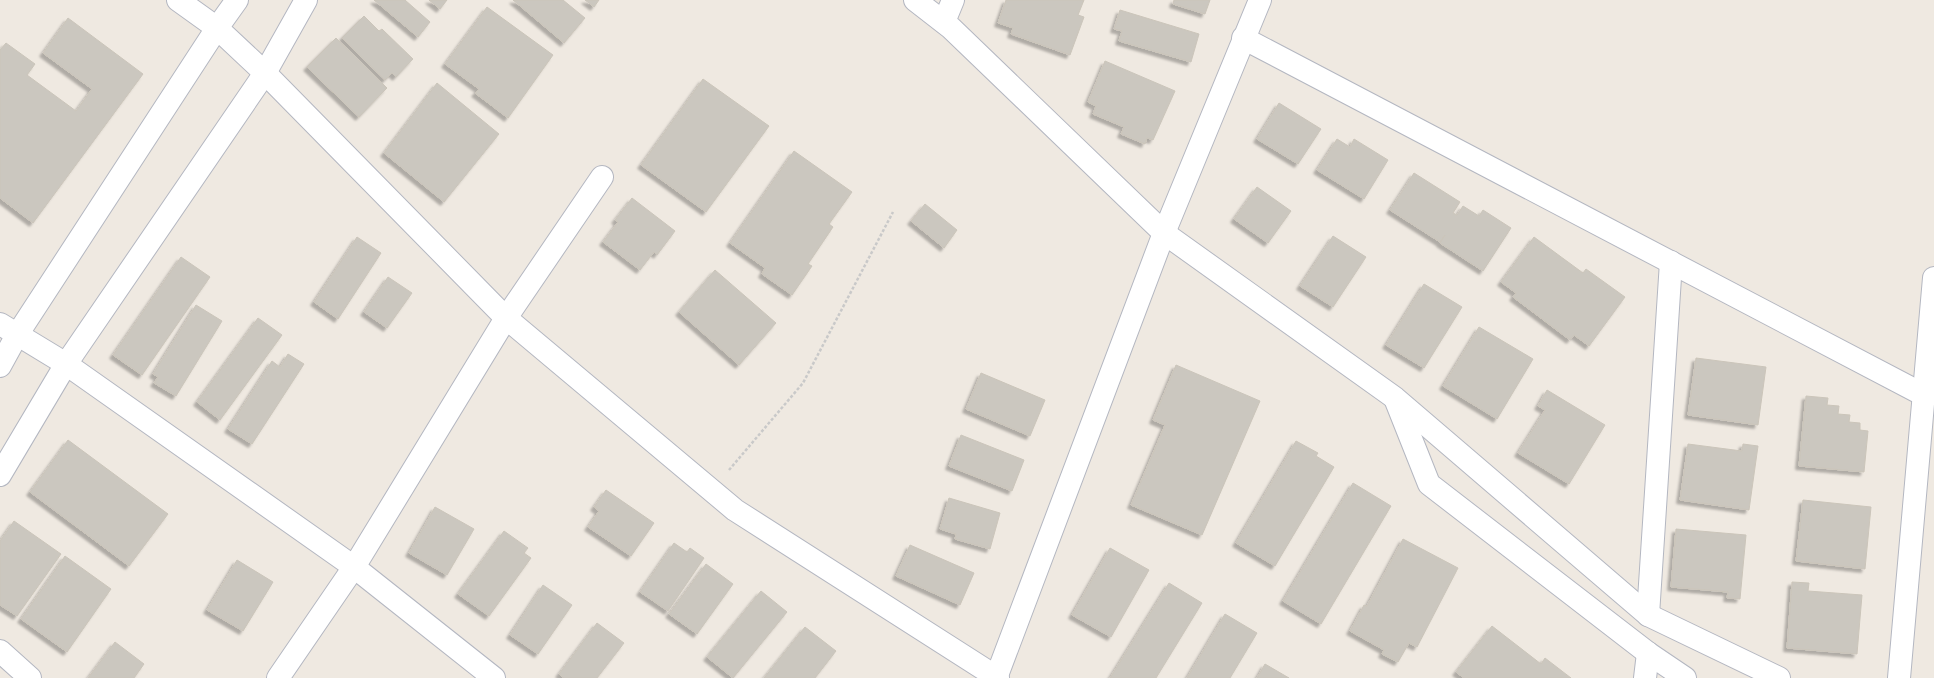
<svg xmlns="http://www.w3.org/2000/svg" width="1934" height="678" viewBox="0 0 1934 678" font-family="Figtree,sans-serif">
	<defs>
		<filter id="shadow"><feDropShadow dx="-3.5" dy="3.5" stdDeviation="1" flood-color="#0004"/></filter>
	</defs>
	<rect width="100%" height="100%" fill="#efe9e1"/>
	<g fill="#cbc7bf" stroke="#cbc5ba" filter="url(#shadow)">
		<polygon points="374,0 405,0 430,22 418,37"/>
		<polygon points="429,0 447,0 440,9"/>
		<polygon points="513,0 563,0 585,18 564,43"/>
		<polygon points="585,0 599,0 594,7"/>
		<polygon points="1006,0 1084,0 1078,15 1084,17 1070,55 1011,34 1013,28 998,23"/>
		<polygon points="1174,0 1210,0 1205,14 1173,4"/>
		<polygon points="487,7 553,55 508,118 475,93 479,89 445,64"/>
		<polygon points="1120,10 1199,34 1191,62 1119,41 1122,31 1114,29"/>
		<polygon points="364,16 379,31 382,29 413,59 396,77 392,73 385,80 342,38"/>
		<polygon points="68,18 143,74 33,223 0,198 0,50 6,43 35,64 27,75 76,111 92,89 43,53"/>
		<polygon points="336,38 387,88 359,117 307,67"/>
		<polygon points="1105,61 1175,91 1153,140 1147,138 1145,144 1121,134 1124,127 1093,114 1096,106 1088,102"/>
		<polygon points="703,79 769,126 706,212 641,165"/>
		<polygon points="437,83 499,134 444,202 384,153"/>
		<polygon points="1279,103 1321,129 1298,164 1257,139"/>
		<polygon points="1337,139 1350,147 1354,139 1388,160 1364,199 1317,170"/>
		<polygon points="794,151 852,192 829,224 833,227 808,264 812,266 792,295 762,274 765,268 730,243"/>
		<polygon points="1414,173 1460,202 1453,213 1457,215 1463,206 1479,216 1483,210 1511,228 1483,271 1440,243 1445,235 1440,242 1390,210"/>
		<polygon points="1257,187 1291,211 1268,243 1234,219"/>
		<polygon points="632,198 675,231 657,255 654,252 640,270 603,242 618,222 615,220"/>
		<polygon points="925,204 957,230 944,248 911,221"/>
		<polygon points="1333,236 1366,257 1333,307 1300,286"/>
		<polygon points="357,237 381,253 338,319 314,302"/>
		<polygon points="1534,237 1583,273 1586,269 1625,297 1589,346 1574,335 1570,340 1513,297 1516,293 1501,282"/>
		<polygon points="181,257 210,277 142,375 113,355"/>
		<polygon points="715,270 776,323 739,365 679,312"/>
		<polygon points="388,277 412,293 387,328 364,312"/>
		<polygon points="1424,284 1462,307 1424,368 1386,345"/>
		<polygon points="196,305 222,321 176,396 154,383 158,377 153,374"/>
		<polygon points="258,318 282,335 220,420 197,402"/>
		<polygon points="1479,327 1533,359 1497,419 1443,386"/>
		<polygon points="288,354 304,364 252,444 228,429 272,361 280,367"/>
		<polygon points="1696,358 1766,367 1758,425 1688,415"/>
		<polygon points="1176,365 1260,401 1202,535 1131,505 1165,425 1153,420"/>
		<polygon points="981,373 1045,400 1030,436 966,409"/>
		<polygon points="1547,390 1605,425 1569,484 1518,453 1545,410 1538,406"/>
		<polygon points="1806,396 1828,398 1827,405 1839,406 1838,414 1850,415 1849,422 1860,423 1860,430 1868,431 1864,472 1799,466"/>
		<polygon points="961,435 1024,460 1012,491 949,466"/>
		<polygon points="68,440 168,514 129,566 30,492"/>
		<polygon points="1296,441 1318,453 1316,456 1334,467 1275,566 1236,543"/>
		<polygon points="1688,444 1742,451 1743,444 1758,446 1749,510 1680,500"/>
		<polygon points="1353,483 1391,506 1321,624 1283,601"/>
		<polygon points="606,490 654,523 631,556 588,527 599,511 594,507"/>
		<polygon points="949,498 1000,513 990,549 955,539 956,534 940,529"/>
		<polygon points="1803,500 1871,507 1865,569 1796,561"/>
		<polygon points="435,507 474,529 447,575 409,553"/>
		<polygon points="14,521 61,554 17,616 0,605 0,541"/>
		<polygon points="1676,529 1746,535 1740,599 1727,598 1728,592 1671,587"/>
		<polygon points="504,531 528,548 524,553 531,558 489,616 458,594"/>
		<polygon points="1403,539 1458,568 1417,647 1409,643 1398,662 1382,654 1384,650 1350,631 1364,605 1367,606"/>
		<polygon points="674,543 687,552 690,548 704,558 668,611 640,592"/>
		<polygon points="910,545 974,573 960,605 896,576"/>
		<polygon points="1110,548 1149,570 1111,637 1072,615"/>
		<polygon points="65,556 111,589 67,652 21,619"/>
		<polygon points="237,560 273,582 243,631 207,610"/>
		<polygon points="706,564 733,584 697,634 669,614"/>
		<polygon points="1792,582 1809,583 1808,591 1862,595 1857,654 1787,648"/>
		<polygon points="1169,583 1202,603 1156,678 1110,678"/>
		<polygon points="543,585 572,605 538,654 510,635"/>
		<polygon points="761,591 787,612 733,678 707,657"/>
		<polygon points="1225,614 1257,633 1230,678 1187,678"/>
		<polygon points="597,623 624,643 597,678 564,678 559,674"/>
		<polygon points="1492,626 1541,664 1545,658 1571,678 1464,678 1456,672"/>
		<polygon points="805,627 836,651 815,678 764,678"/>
		<polygon points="115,642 144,664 134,678 88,678"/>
		<polygon points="1265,664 1289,678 1257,678"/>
	</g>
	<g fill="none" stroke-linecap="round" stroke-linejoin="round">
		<g stroke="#b4b7c1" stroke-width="24">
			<g id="minor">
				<polyline points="178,0 217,28 265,73 506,318 735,510 998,678"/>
				<polyline points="915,0 951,28 1164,233 1395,398 1648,615 1779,678"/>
				<polyline points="944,22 953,0"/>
				<polyline points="1243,38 1924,395"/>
				<polyline points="0,324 66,364 354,567 494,678"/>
				<polyline points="0,366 17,335 217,28 237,0"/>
				<polyline points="1396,401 1429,484 1648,653 1685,678"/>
				<polyline points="0,475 66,364 265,73 306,0"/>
				<polyline points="1648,615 1671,262"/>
				<polyline points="0,651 30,678"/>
				<polyline points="278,678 354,567 506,318 602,177"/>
				<polyline points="996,678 1164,233 1260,0"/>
				<polyline points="1645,678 1648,653"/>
				<polyline points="1899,678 1934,278"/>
			</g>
		</g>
		<polyline stroke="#c9c9c9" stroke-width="2.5" stroke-dasharray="3 2" stroke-linecap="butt" points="729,470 803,383 893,212"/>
		<use href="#minor" stroke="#fff" stroke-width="22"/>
	</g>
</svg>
